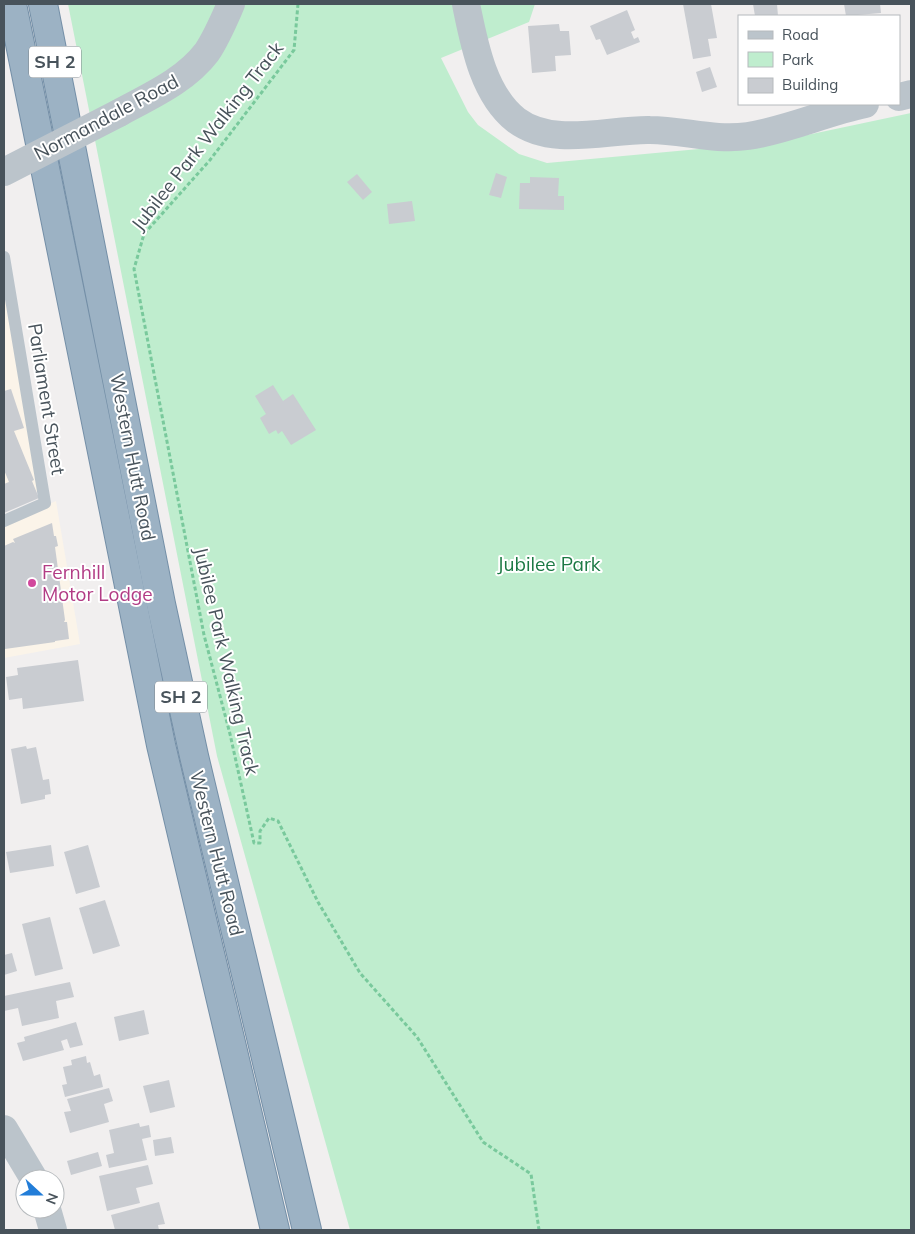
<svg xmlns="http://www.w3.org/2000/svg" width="915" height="1234" viewBox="0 0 915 1234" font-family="Mulish,sans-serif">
	<rect width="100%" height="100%" fill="#f1efef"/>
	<g fill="#fbf4e9">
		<polygon points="4,267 42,489 4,506"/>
		<polygon points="56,501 80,644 4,658 4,524"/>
	</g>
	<polygon fill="#bfedce" points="68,4 535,4 529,22 441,58 468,112 478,125 519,154 547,163 774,142 911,113 911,1230 350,1230 217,756"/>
	<g fill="#c9ccd1">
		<polygon points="683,4 711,4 717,38 708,39 711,56 693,59"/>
		<polygon points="753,4 777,4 778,16 755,16"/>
		<polygon points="844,4 880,4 881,13 846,16"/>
		<polygon points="627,10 635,30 631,32 634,39 638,37 640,42 607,55 600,39 596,40 590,26"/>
		<polygon points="559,24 560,31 569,31 571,55 555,56 556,71 532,73 528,26"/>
		<polygon points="710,67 717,87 702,92 696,72"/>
		<polygon points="496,173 507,177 501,198 489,195"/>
		<polygon points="357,174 372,192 363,200 347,182"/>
		<polygon points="530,177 559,178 558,196 564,196 564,210 519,209 520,183 530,183"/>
		<polygon points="412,201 415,221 389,224 387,204"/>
		<polygon points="273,385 283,401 293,394 316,430 291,445 282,431 278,434 276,430 269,434 260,418 266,414 255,396"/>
		<polygon points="11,389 24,428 14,431 34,480 32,481 39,498 4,513 4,484 9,482 4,470 4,391"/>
		<polygon points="52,523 54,536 56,536 58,546 55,547 65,620 64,622 67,622 69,639 55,641 55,642 5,649 4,546 13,542 15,543 13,539"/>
		<polygon points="78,660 84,701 23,709 22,698 9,700 6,677 18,675 17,668"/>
		<polygon points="26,746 27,749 36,747 43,780 49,779 51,794 45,795 45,799 21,804 11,749"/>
		<polygon points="51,845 54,866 10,873 6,852"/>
		<polygon points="88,845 100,887 76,894 64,852"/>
		<polygon points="105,900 120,946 93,954 79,908"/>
		<polygon points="50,917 63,969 35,976 22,924"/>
		<polygon points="12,953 17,971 4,975 4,955"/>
		<polygon points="70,982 74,997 56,1001 59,1018 22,1026 18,1008 4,1011 4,996"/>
		<polygon points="144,1010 149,1034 119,1041 114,1017"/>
		<polygon points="76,1022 83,1045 70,1048 67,1039 61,1041 64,1050 23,1061 17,1043 25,1041 24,1037"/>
		<polygon points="86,1056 87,1063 90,1062 94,1076 100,1074 103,1087 65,1097 62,1085 67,1084 63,1067 72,1065 71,1060"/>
		<polygon points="169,1080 175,1107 150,1113 143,1086"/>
		<polygon points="109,1088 113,1101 104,1104 109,1122 70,1133 64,1112 71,1111 67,1099"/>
		<polygon points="139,1123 140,1127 149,1125 151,1137 142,1139 147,1160 109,1168 106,1155 114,1153 109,1130"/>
		<polygon points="171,1137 174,1153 155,1156 153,1140"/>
		<polygon points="98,1152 102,1166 71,1175 67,1161"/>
		<polygon points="148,1165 153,1184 136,1188 140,1203 107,1211 99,1176"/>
		<polygon points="159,1202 165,1224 158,1225 159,1230 115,1230 111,1215"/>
	</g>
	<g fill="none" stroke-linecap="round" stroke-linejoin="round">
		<g stroke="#748fa7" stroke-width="30">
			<g id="trunk">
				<polyline points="12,4 161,745 275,1230"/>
				<polyline points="43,4 161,604 194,756 307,1230"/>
			</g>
		</g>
		<polyline stroke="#79c99c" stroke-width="3" stroke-dasharray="4 2.5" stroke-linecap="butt" points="298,4 294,50 210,160 144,234 134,269 204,635 230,734 254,843 260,843 260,831 269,818 278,821 318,902 360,973 417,1037 483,1142 531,1174 539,1230"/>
		<polyline stroke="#bbc4cb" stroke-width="12" points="4,257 45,503 4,521"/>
		<g stroke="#bbc4cb" stroke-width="28">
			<path d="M466,4c8,39 17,90 50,116 37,28 92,9 134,10 33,0 64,11 98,6 40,-6 78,-24 117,-32"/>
			<polyline points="899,97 911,94"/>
			<path d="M119,113c31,-17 66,-32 88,-61 10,-15 17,-32 24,-48"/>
			<polyline points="4,1129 34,1179"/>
			<polyline points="47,1209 53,1230"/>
		</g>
		<use href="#trunk" stroke="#9cb2c4" stroke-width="28"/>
		<polyline stroke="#bbc4cb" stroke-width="28" points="4,172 119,113"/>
	</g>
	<circle fill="#d1479c" stroke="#fff" stroke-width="2" cx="32" cy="583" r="5"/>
	<g text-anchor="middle" stroke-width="4" stroke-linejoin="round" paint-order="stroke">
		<g fill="#fff" stroke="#7f878c" stroke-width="1">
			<rect x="29" y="46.5" width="52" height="31" rx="4"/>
			<rect x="155" y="681.5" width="52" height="31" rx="4"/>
		</g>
		<g font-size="18" font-weight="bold" fill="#48535b">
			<text x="55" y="68">SH 2</text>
			<text x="181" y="703">SH 2</text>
		</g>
		<g font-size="19" fill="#48535b" stroke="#fff">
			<text transform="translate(106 117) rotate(-28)" y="7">Normandale Road</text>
			<text transform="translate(207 136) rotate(-52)" y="7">Jubilee Park Walking Track</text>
			<text transform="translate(47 399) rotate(81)" y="7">Parliament Street</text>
			<text transform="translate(133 457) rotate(79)" y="7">Western Hutt Road</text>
			<text transform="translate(227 661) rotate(77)" y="7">Jubilee Park Walking Track</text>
			<text transform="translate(217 853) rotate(76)" y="7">Western Hutt Road</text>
		</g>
		<g font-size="19" fill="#1c7944" stroke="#fff">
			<text x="549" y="571">Jubilee Park</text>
		</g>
		<g font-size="19" fill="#b23c85" stroke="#fff" text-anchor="start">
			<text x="42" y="579">Fernhill<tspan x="42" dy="22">Motor Lodge</tspan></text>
		</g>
	</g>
	<rect width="915" height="1234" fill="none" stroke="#48535b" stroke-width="10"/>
	<rect x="738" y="15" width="162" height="90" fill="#ffffff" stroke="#b6babd"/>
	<rect x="748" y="31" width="25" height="8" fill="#bbc4cb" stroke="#b6babd"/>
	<text x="782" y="40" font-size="15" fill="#48535b">Road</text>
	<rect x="748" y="52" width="25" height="15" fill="#bfedce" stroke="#b6babd"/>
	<text x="782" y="65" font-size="15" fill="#48535b">Park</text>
	<rect x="748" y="78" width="25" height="15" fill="#c9ccd1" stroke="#b6babd"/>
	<text x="782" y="90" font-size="15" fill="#48535b">Building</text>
	<g transform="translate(40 1194) rotate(111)"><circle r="24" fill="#ffffff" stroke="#b6babd"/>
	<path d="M0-4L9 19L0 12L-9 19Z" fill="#227dd8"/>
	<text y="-8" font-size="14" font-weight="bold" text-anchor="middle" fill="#48535b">N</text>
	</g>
</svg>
